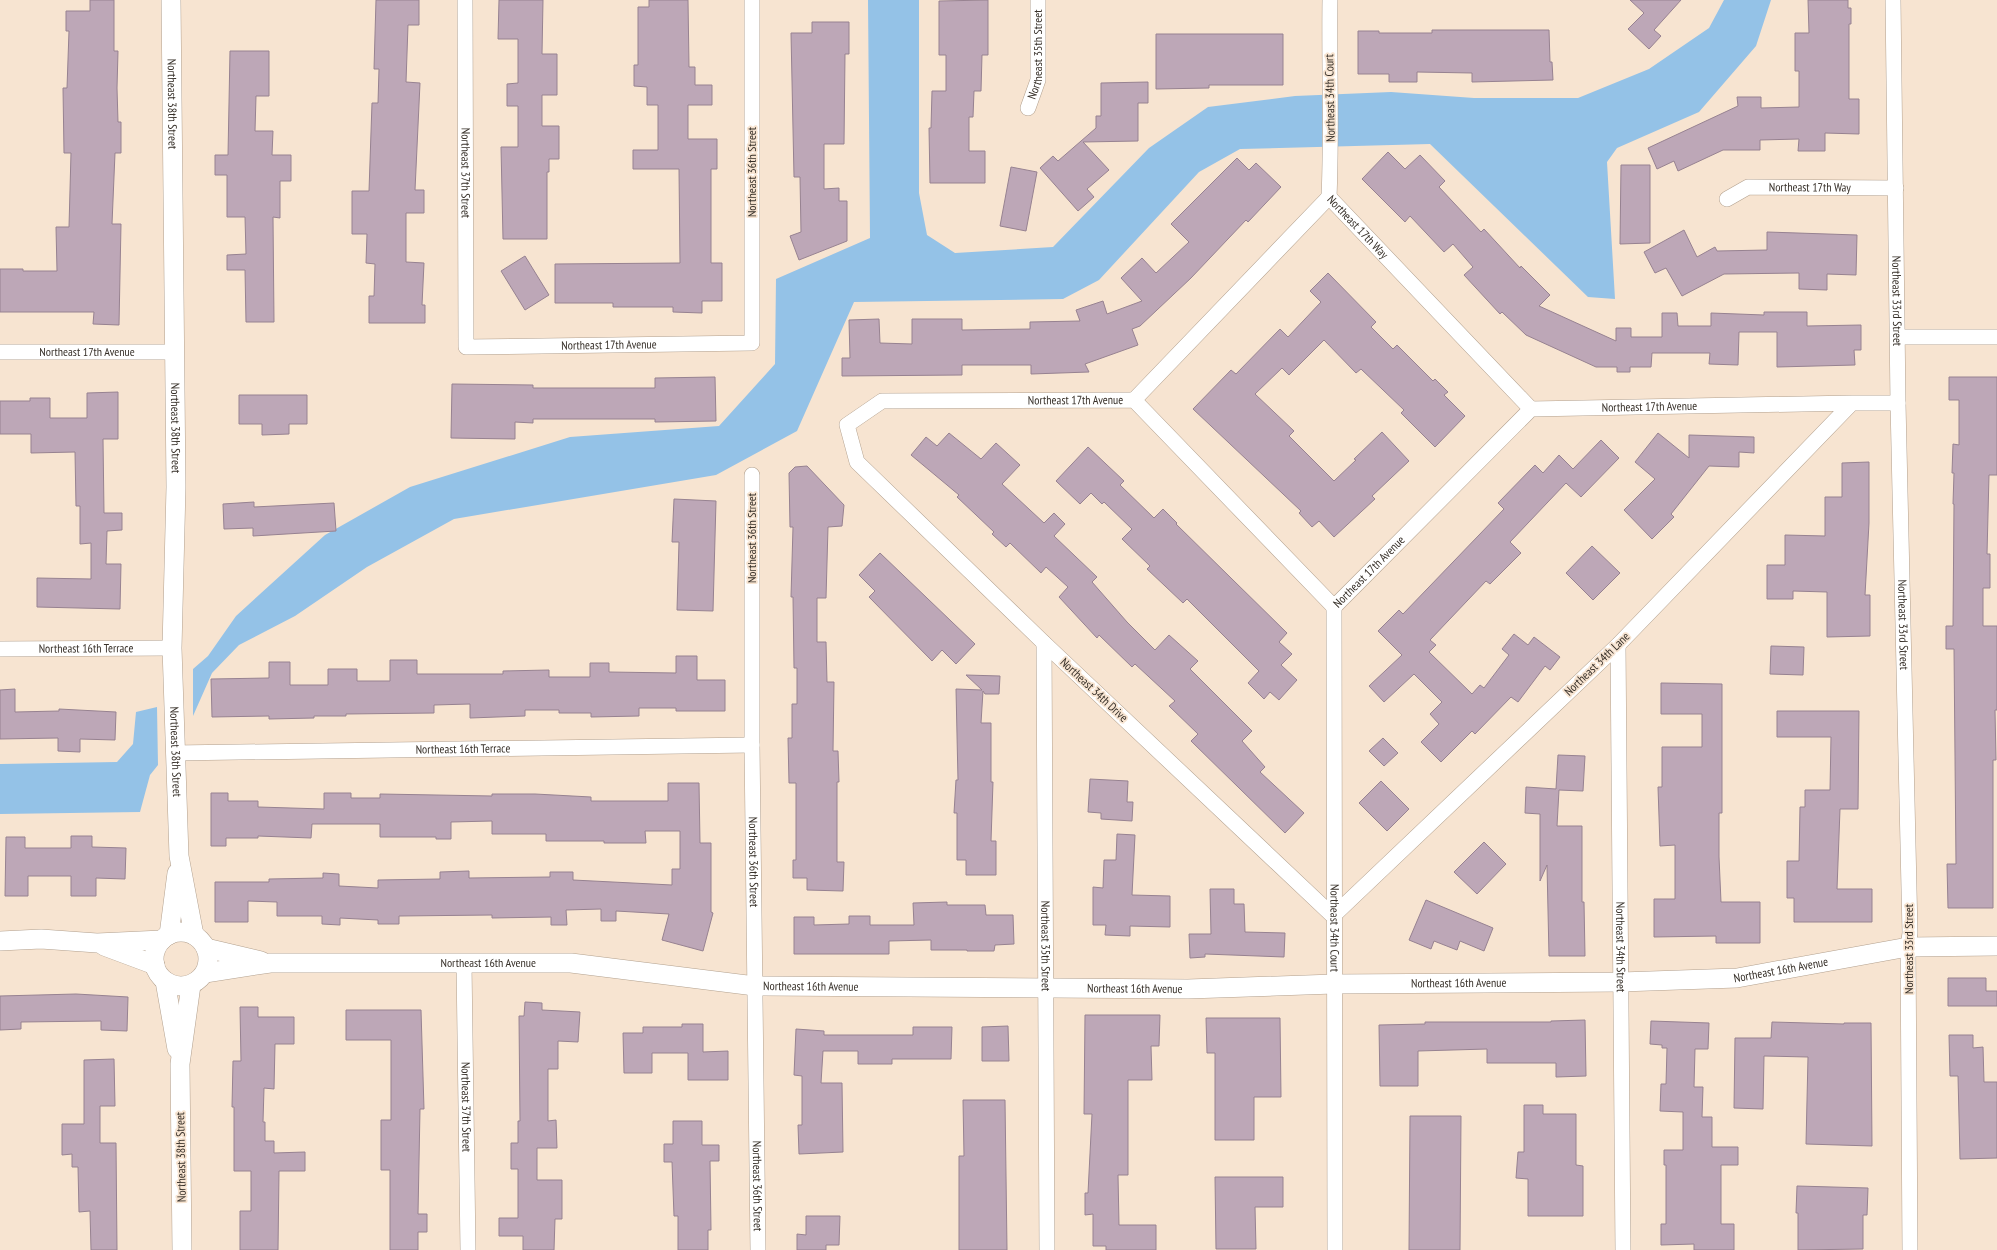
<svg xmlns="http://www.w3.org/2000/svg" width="1997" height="1250" viewBox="0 0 1997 1250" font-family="'PT Sans Narrow',sans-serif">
	<rect width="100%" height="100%" fill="#f7e4d1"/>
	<g fill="#94c2e7">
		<polygon points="868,0 919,0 919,193 927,235 955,253 1053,247 1149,148 1208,107 1295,96 1391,92 1474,98 1578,98 1649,69 1709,28 1724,0 1771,0 1756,46 1699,112 1617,148 1607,162 1615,299 1588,297 1430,144 1240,149 1199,172 1099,280 1063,299 854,302 797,431 716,475 454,519 367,567 295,616 239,645 212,673 193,716 193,669 208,656 236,616 325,535 410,487 570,437 719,426 775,364 776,279 870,238"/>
		<polygon points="157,707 158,765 150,775 140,812 0,814 0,764 117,762 133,744 136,712"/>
	</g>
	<g fill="#bda7b7" stroke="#978291">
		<polygon points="90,0 114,0 114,51 118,51 117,88 118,122 121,122 121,153 115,153 112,224 121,224 119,325 93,324 94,312 0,312 0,269 23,269 23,271 57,271 56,227 69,227 71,153 64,153 63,88 67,88 69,31 66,31 66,11 90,11"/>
		<polygon points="376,0 419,0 419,25 408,25 406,82 420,83 415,190 424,190 424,213 406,213 406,262 424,263 422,305 425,305 425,323 369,323 369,296 374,296 375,264 366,263 367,234 352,234 352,191 369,191 372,103 378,103 379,69 374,69"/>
		<polygon points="499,0 543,0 542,54 557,54 557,95 542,95 542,126 559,126 559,159 549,159 549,172 547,172 547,239 503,239 501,147 518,147 518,106 507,106 507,84 518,83 518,39 498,39"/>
		<polygon points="649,0 688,0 689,67 695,67 695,85 712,85 712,105 688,105 688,139 717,139 717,169 711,169 711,263 722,263 722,301 702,301 702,313 673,312 673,307 613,307 613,303 555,303 555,264 680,263 679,169 633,169 633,150 658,150 658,105 647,105 647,87 634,86 634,65 638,65 638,7 649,7"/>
		<polygon points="988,0 988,55 982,55 981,91 974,91 973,117 969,117 969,151 985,151 985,183 930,183 929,128 931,128 932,91 946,91 946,55 939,55 939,1"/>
		<polygon points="1630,0 1681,0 1654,30 1661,36 1649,49 1628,29 1644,13"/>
		<polygon points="1808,0 1848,0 1848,8 1851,8 1851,24 1849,24 1849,99 1859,99 1859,134 1825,133 1825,151 1798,151 1799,139 1760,140 1760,150 1723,150 1678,171 1674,161 1657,169 1648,148 1738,106 1737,97 1761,97 1761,108 1799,107 1799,71 1795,71 1795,33 1809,33"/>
		<polygon points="812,22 849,22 849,54 845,54 844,144 824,144 824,189 839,188 839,201 847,201 847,241 799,260 790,236 801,232 800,177 794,177 791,33 812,33"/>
		<polygon points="1432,30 1549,30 1550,62 1552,62 1553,80 1472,82 1472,73 1417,72 1417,82 1389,82 1389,74 1358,74 1358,31 1379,31 1379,33 1432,33"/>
		<polygon points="1156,34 1283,34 1283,85 1209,85 1209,88 1156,89"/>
		<polygon points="230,51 269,51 269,96 256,96 255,131 273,131 272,155 291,155 291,181 280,181 280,218 273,217 274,322 246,322 245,270 227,270 227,255 246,254 245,217 227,217 227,175 215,175 215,155 228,155"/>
		<polygon points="1148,82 1148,103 1138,103 1138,141 1083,142 1109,170 1087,189 1094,197 1078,211 1040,168 1053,156 1058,161 1096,128 1096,116 1101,116 1101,83"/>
		<polygon points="1388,152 1405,169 1420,155 1445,181 1439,187 1481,232 1484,229 1520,268 1521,266 1550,295 1539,306 1616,341 1616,328 1631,328 1631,337 1662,337 1662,313 1677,313 1678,326 1711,326 1711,313 1764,315 1764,312 1807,312 1807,326 1861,325 1861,350 1854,350 1855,365 1777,367 1777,332 1739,332 1738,365 1709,364 1710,353 1652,353 1651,367 1630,367 1630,372 1617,372 1617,367 1596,367 1526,335 1502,312 1500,314 1464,275 1473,267 1453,244 1444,252 1410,216 1405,222 1362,179"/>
		<polygon points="1237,158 1249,170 1256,163 1281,187 1248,222 1246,220 1191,278 1140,326 1132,329 1138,345 1085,364 1089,372 1031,374 1031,365 962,365 962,375 842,376 842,358 850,358 849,320 879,319 880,343 912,344 912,319 962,319 962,330 1030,329 1030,322 1080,321 1076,310 1103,301 1107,314 1142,301 1121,278 1142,258 1156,273 1189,242 1171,224"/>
		<polygon points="1621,165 1650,165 1650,243 1620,244"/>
		<polygon points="1011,167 1037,172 1026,231 1000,226"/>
		<polygon points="1684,230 1697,257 1715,247 1717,251 1767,250 1767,232 1857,235 1856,275 1827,274 1827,290 1799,289 1799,273 1724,274 1682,296 1666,268 1655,273 1644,252"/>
		<polygon points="525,256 549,295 525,310 501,271"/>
		<polygon points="1328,273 1376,322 1371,327 1393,349 1397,345 1433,381 1435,379 1448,392 1444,395 1465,416 1435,447 1401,413 1404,410 1361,369 1356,373 1324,340 1289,375 1282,368 1255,394 1294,431 1289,436 1334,481 1356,460 1354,459 1382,432 1409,461 1372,496 1375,499 1334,537 1319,521 1312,527 1299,513 1301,511 1193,409 1231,370 1236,374 1280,329 1288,337 1321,302 1310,291"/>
		<polygon points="715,377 716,421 655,422 655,419 533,419 533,423 515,422 515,439 451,438 452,384 533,385 533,388 655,388 655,378"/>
		<polygon points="1949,377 1997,377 1997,475 1989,475 1987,554 1990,554 1990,588 1983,588 1983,626 1997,626 1997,710 1995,710 1996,760 1993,760 1993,908 1948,908 1947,864 1956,864 1954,649 1946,649 1946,626 1953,626 1954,504 1953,504 1954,473 1952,473 1953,444 1959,445 1959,400 1949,400"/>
		<polygon points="118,392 118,439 103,439 104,513 122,513 122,530 107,531 106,564 121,564 120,609 37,607 37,578 91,579 91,543 80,544 80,506 76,506 75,452 31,453 31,434 0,434 0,401 30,401 30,398 50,398 50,418 87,418 87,393"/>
		<polygon points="239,395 307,395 307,424 289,424 289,434 262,435 262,424 239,424"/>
		<polygon points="949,433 981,459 996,443 1020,465 1002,484 1044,523 1054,513 1065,524 1054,536 1097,577 1092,582 1127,622 1155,650 1169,635 1198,661 1190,669 1252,731 1242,741 1265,767 1260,772 1304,813 1285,833 1191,741 1198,734 1169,706 1175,701 1135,664 1132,667 1099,635 1097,638 1059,597 1068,587 1046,567 1041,573 1010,543 1006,547 992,534 994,532 957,497 959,495 911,455 926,437 937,446"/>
		<polygon points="1658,433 1689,458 1689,435 1754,437 1754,453 1739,452 1739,467 1709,466 1671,514 1674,517 1652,539 1624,510 1655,479 1635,462"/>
		<polygon points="1601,440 1619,458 1581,497 1566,483 1510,542 1521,553 1490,584 1486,581 1430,640 1436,645 1429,652 1472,694 1480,685 1484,688 1509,655 1502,649 1514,634 1528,645 1534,637 1560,657 1550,670 1545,666 1518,702 1511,697 1475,734 1472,731 1441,762 1421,742 1439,724 1430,714 1442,702 1414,674 1384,702 1369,686 1402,655 1378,631 1399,610 1403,614 1504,509 1498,503 1535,465 1543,473 1559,455 1573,469"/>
		<polygon points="1088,447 1124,481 1120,485 1154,518 1163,509 1177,523 1176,524 1287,633 1279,642 1292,654 1281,665 1297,680 1279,700 1270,692 1264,699 1248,683 1259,671 1187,599 1183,603 1147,569 1150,566 1122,539 1132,529 1104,502 1102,504 1091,493 1080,504 1056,481"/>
		<polygon points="1869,462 1869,523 1865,595 1870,595 1870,636 1827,637 1827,592 1793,591 1793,599 1767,599 1767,565 1785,565 1785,535 1825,536 1825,497 1842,497 1842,463"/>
		<polygon points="807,466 844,505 842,526 828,527 826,598 817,598 817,642 826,642 827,682 834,682 833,751 838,751 839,782 837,782 837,862 844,862 843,891 807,890 807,878 793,878 793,860 796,860 796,783 789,783 788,738 792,738 792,704 797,704 797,668 794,668 793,597 791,597 793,527 790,527 789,473 795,467"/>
		<polygon points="674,499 716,501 713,611 677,610 679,542 672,542"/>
		<polygon points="254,502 254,507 334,503 336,531 253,536 253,528 224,529 223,504"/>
		<polygon points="1592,546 1620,573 1593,600 1566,573"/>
		<polygon points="880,553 975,644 956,664 942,650 932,661 869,597 875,591 859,575"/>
		<polygon points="1771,646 1804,647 1803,675 1770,674"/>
		<polygon points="676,656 697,656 697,680 725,680 725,711 676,711 676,708 639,708 639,716 591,717 591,713 559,713 559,710 525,710 525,716 470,718 470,704 434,705 434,713 346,714 346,716 314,716 314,718 269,719 269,716 212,717 211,679 269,678 269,662 290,662 290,685 328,685 328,669 357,669 357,681 390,681 390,660 417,660 417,674 503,674 503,671 549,670 549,677 590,677 590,663 609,663 609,672 676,673"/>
		<polygon points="966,675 1000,676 999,694 985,694 983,691 981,723 991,723 991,782 993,782 991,841 996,841 996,875 966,875 966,860 957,860 957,813 954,813 956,780 958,780 956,689 982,690"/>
		<polygon points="1661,683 1722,684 1722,813 1719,813 1719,857 1721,902 1760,902 1760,943 1716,943 1716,936 1654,937 1654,899 1675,899 1675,845 1660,846 1658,787 1662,787 1662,747 1702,747 1702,714 1661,714"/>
		<polygon points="15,689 15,712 59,711 59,709 116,712 115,740 80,739 80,752 58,751 58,738 0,739 0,690"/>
		<polygon points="1777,711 1859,711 1858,809 1840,809 1837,889 1872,889 1872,922 1794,922 1794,898 1787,898 1787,861 1799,861 1800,807 1805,807 1805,790 1830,790 1831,737 1777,737"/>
		<polygon points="1383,738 1398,753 1384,766 1369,751"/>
		<polygon points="1558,755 1585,756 1583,791 1559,790 1557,826 1582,826 1582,902 1584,902 1585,956 1549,956 1547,865 1540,881 1540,814 1525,813 1526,787 1556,789"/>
		<polygon points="1090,779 1128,781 1127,802 1133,802 1132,821 1101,819 1101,813 1088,812"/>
		<polygon points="1381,781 1409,809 1387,831 1359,803"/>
		<polygon points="668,783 699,783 700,843 711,843 711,912 713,913 703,951 662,940 669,914 616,911 616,921 601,921 601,909 566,910 567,925 551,925 551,917 492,918 492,915 399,916 399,924 378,924 378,920 340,918 340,925 322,924 322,916 277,916 277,902 248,901 248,922 215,922 215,882 269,882 269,879 323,878 323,873 339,874 339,886 378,888 378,880 440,879 440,872 469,871 469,878 550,877 550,872 573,872 573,880 672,885 672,869 680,869 680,831 645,831 646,843 604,843 604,841 546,841 546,834 492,834 492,821 451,822 451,839 436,839 436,837 380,837 380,824 312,824 311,838 258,836 258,838 226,838 226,846 211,846 211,793 228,793 228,801 258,801 258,807 324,809 324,793 351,793 351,798 380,798 380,794 492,796 492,794 535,794 591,797 591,801 668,801"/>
		<polygon points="1117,834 1135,835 1132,895 1170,896 1170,927 1130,926 1130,936 1105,935 1106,925 1093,925 1093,887 1103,888 1104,860 1116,860"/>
		<polygon points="71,836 92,836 92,847 126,848 125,879 96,878 96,896 71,896 71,876 28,876 28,896 5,896 6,837 25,837 25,848 71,848"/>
		<polygon points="1484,842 1506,864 1477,894 1454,872"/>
		<polygon points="1210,889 1234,889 1234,904 1244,904 1245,932 1285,933 1284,957 1205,954 1205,957 1190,958 1189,934 1211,934"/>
		<polygon points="1426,900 1493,928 1484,951 1460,941 1457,950 1434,941 1431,949 1409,940"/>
		<polygon points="947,902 947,905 985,905 986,915 1013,915 1014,944 995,945 994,951 967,951 967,950 931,950 931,940 889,941 889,954 794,954 794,917 814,917 814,925 849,924 849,916 870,916 870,925 914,925 913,903"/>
		<polygon points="1948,978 1986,978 1986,991 1997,991 1997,1006 1948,1006"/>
		<polygon points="76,994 128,997 127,1031 101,1030 101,1021 21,1022 21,1029 0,1030 0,996"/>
		<polygon points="525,1002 542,1003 542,1010 580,1012 578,1042 558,1041 558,1069 548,1069 548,1121 556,1120 557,1148 537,1148 537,1180 562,1180 562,1219 555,1219 554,1250 523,1250 523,1236 499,1236 499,1218 518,1218 518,1169 511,1169 511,1143 518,1143 518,1121 520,1121 519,1016 524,1016"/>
		<polygon points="240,1007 258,1007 258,1017 294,1017 294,1044 275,1044 274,1089 264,1088 263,1122 265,1122 265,1141 274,1141 274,1153 305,1152 305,1171 279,1171 278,1250 240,1250 240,1211 251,1211 251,1171 234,1171 234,1107 232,1107 233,1061 241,1061"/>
		<polygon points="346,1010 421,1010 424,1109 420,1109 418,1214 427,1214 427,1232 418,1232 418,1250 390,1250 390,1170 381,1170 381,1120 391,1120 391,1040 346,1040"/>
		<polygon points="1085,1015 1160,1015 1159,1046 1151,1046 1152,1080 1128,1080 1128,1175 1118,1175 1119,1225 1156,1225 1156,1250 1106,1250 1106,1246 1093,1246 1093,1214 1085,1215 1085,1193 1088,1193 1092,1114 1084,1114"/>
		<polygon points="1206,1018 1280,1018 1281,1097 1254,1097 1254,1140 1215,1140 1215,1053 1207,1053"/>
		<polygon points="1585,1020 1586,1076 1556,1077 1556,1063 1487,1063 1487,1049 1418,1051 1418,1086 1380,1086 1379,1025 1425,1024 1425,1022 1551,1022 1551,1021"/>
		<polygon points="1651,1021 1709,1023 1708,1049 1695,1049 1694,1087 1703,1087 1702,1117 1712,1117 1712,1147 1738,1147 1738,1165 1721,1165 1721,1224 1734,1224 1734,1250 1694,1250 1694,1244 1661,1245 1661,1224 1666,1224 1666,1165 1664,1165 1664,1150 1683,1150 1683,1112 1660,1111 1661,1084 1666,1084 1667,1048 1662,1048 1662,1045 1650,1044"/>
		<polygon points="1772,1022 1844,1024 1844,1023 1871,1023 1872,1146 1806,1144 1808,1057 1764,1056 1763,1109 1734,1108 1735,1038 1771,1038"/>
		<polygon points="682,1024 703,1024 703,1052 728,1051 728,1080 688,1080 688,1053 652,1053 652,1073 624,1073 623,1033 643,1033 643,1027 682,1027"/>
		<polygon points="1008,1026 1009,1061 982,1061 982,1027"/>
		<polygon points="913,1027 952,1027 951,1059 892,1059 892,1064 858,1064 858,1051 823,1051 821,1083 842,1083 843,1152 799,1154 798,1125 802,1125 802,1076 794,1075 796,1029 824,1031 824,1035 913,1035"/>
		<polygon points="1949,1035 1973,1035 1973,1048 1983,1047 1984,1082 1997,1082 1997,1158 1960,1159 1958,1076 1950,1076"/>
		<polygon points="114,1059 115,1106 100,1106 100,1143 116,1143 117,1250 91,1250 90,1211 79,1212 78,1167 72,1167 72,1154 62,1155 62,1124 84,1124 84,1060"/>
		<polygon points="963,1100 1005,1100 1007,1250 959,1250 959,1156 964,1156"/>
		<polygon points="1524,1105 1543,1105 1543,1114 1576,1114 1576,1165 1583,1166 1583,1216 1528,1216 1528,1179 1516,1178 1518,1152 1524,1152"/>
		<polygon points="1410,1116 1461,1116 1460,1250 1409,1250"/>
		<polygon points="673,1121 702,1121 702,1145 719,1145 719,1161 710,1161 711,1230 708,1230 708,1250 678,1250 678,1216 674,1216 672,1162 664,1162 664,1144 673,1144"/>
		<polygon points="1215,1177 1283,1177 1283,1207 1255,1207 1256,1249 1216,1249"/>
		<polygon points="1797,1186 1868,1188 1867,1215 1863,1215 1863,1249 1798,1250 1798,1213 1796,1213"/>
		<polygon points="806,1216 840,1216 839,1245 826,1245 826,1250 797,1250 797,1234 806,1235"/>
	</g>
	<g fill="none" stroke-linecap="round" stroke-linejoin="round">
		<g stroke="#b2a08e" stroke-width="16">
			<g id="minor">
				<path id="s1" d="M465,0l1,347 286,-4v-343"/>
				<path id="s2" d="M1893,0l5,403 12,530 -2,14 2,303"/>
				<path id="s3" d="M1028,108l10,-28v-80"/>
				<path d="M1329,197c3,-66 0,-131 1,-197"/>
				<path id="s4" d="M1727,199l21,-12 148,1"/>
				<polyline points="1898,337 1997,337"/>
				<path id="s5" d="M0,352h174"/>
				<path id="s6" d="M1134,400l195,-203 202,212"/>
				<path id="s7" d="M1852,403l-234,242 -285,271 -289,-273 -187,-181 -10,-37 35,-24 252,-1 200,207 197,-198 321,-6h46"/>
				<path id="s8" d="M752,475v270l6,505"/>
				<path id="s9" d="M1334,607l1,643"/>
				<path id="s10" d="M1044,643l3,607"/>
				<path id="s11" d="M1618,645l5,605"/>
				<path id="s12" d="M0,649l172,-1"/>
				<path id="s13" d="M174,753l578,-8"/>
				<path id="s14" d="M464,964l4,286"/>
			</g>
		</g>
		<g stroke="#b2a08e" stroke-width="20">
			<g id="tertiary">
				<path id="s15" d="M171,0l5,487 -4,161 7,208 15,79"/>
				<circle cx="181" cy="959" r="27"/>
				<polyline points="169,935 177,873"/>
				<polyline points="0,941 41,939 97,943 162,940"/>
				<polyline points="104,946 155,965"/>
				<polyline points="206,948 261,961"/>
				<path id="s16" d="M205,973l65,-10h301l184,23 433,3 146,-5 287,-2 116,-4 171,-31 89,-1"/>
				<polyline points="165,981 177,1049"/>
				<polyline points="182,1250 180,1064 191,985"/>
			</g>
		</g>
		<use href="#minor" stroke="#fff" stroke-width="15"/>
		<use href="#tertiary" stroke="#fff" stroke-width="19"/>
	</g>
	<g text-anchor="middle" stroke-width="3.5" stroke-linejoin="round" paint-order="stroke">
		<g font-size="12" fill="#373029" stroke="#f7e4d1">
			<text dy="4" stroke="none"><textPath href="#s3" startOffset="55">Northeast 35th Street</textPath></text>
			<text transform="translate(1330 98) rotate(-91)" y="4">Northeast 34th Court</text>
			<text dy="4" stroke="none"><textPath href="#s15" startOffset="104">Northeast 38th Street</textPath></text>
			<text transform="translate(752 172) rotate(-90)" y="4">Northeast 36th Street</text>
			<text dy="4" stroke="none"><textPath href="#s1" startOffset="173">Northeast 37th Street</textPath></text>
			<text dy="4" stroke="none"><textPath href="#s4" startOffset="86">Northeast 17th Way</textPath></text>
			<text dy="4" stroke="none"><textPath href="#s6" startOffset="323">Northeast 17th Way</textPath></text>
			<text dy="4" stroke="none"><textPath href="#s2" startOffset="301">Northeast 33rd Street</textPath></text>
			<text dy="4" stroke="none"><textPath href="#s1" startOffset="490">Northeast 17th Avenue</textPath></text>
			<text dy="4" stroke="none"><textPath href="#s5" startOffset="87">Northeast 17th Avenue</textPath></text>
			<text dy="4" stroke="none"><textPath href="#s7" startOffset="1662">Northeast 17th Avenue</textPath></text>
			<text dy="4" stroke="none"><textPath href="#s7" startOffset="2406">Northeast 17th Avenue</textPath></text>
			<text dy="4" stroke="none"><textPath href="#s15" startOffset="428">Northeast 38th Street</textPath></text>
			<text transform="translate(752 538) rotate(-90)" y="4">Northeast 36th Street</text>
			<text dy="4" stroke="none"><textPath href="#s7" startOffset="2058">Northeast 17th Avenue</textPath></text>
			<text dy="4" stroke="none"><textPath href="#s2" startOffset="625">Northeast 33rd Street</textPath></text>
			<text dy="4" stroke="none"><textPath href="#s12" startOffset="86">Northeast 16th Terrace</textPath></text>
			<text transform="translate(1597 664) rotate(-44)" y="4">Northeast 34th Lane</text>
			<text transform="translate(1094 690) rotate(43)" y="4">Northeast 34th Drive</text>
			<text dy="4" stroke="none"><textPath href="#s13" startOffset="289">Northeast 16th Terrace</textPath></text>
			<text dy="4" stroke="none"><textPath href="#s15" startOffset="752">Northeast 38th Street</textPath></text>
			<text dy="4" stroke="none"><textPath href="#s8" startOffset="387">Northeast 36th Street</textPath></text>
			<text dy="4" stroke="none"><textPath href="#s9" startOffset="321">Northeast 34th Court</textPath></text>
			<text dy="4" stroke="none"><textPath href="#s10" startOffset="303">Northeast 35th Street</textPath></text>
			<text dy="4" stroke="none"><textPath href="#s11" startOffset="302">Northeast 34th Street</textPath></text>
			<text transform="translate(1909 949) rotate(-90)" y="4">Northeast 33rd Street</text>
			<text dy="4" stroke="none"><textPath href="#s16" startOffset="284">Northeast 16th Avenue</textPath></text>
			<text dy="4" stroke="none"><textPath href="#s16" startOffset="1579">Northeast 16th Avenue</textPath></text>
			<text dy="4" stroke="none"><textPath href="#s16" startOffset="1256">Northeast 16th Avenue</textPath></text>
			<text dy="4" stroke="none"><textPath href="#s16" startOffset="608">Northeast 16th Avenue</textPath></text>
			<text dy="4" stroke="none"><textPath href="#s16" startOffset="932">Northeast 16th Avenue</textPath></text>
			<text dy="4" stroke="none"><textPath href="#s14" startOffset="143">Northeast 37th Street</textPath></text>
			<text transform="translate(181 1157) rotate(-91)" y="4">Northeast 38th Street</text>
			<text dy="4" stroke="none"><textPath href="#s8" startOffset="711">Northeast 36th Street</textPath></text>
		</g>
	</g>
</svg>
